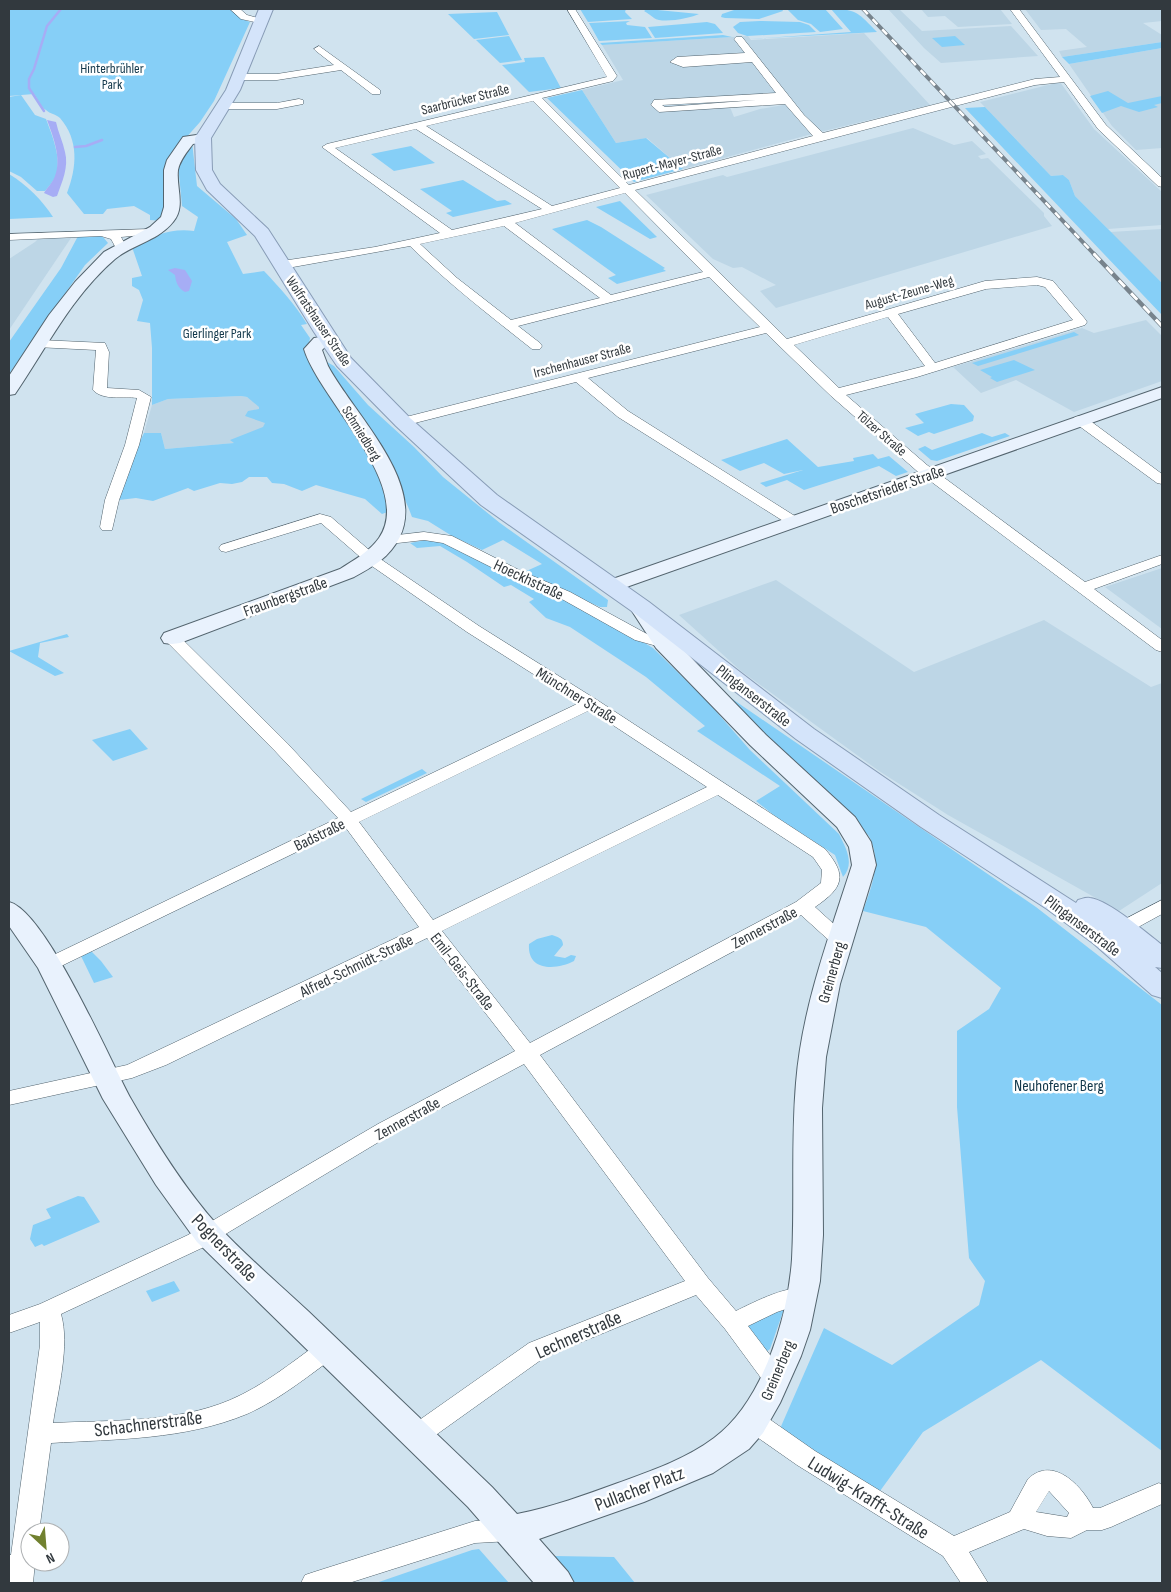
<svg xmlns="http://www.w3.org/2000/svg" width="1171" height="1592" viewBox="0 0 1171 1592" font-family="'Sofia Sans Condensed',sans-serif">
	<rect width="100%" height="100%" fill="#d0e3ef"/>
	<g fill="#bdd6e6" fill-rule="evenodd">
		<polygon points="888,9 899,9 922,31 1011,26 1038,56 941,63 924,48"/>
		<polygon points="921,9 1000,9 1012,24 958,27 945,16 928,17"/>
		<polygon points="1025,9 1162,9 1162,21 1143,23 1162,35 1162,42 1062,57 1059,51 1087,47 1066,29 1041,30"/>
		<path d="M864,33l66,72 -118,29 -129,35 -36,-31 -31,5 -34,-53 41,-10 -21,-35 146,-9 3,4zM785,98l4,6 -29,5 -26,8 -6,-15z"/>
		<polygon points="1162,48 1162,148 1136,150 1112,126 1069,64"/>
		<polygon points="1060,82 1094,129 1162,192 1162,225 1108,229 1075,196 1069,180 1063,175 1051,176 980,102"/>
		<polygon points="913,128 954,145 972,141 986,154 978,156 981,159 988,158 1044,213 1044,216 1052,226 776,308 760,291 776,285 742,267 733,268 713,259 646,195 723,175 727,177"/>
		<polygon points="1162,229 1162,283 1110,232"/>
		<polygon points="39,238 71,238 9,330 9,259 35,242"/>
		<polygon points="1146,320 1162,336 1162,381 1074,412 1016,380 981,393 953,367 1082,328 1094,333"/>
		<polygon points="241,396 247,397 281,422 235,443 165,449 161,433 144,433 152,405 168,399"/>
		<polygon points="1162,568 1162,629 1105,587"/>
		<polygon points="776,580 914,672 1044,620 1151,687 1162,683 1162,883 1119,911 948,815 879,771 741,671 679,615"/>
	</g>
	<g fill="#86cff7">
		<path d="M9,9h221l12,10 8,3 -36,79 -14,21 -16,18 -21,81 -13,-1v-5l-16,-9 -27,3 -4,5h-19l-17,-21c10,-26 12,-53 -7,-75 -4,-4 -10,-4 -14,-8 -5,-3 -8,-11 -12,-16l-25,2z"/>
		<polygon points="580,9 626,9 625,12 632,19 588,22"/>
		<path d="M647,9l52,5c-8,4 -37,10 -45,4 -3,-2 -6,-5 -10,-7z"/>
		<polygon points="737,9 782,9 783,11 759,19 725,18 721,17 722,14"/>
		<polygon points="787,9 825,9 843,29 820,32 811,24 798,20"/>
		<path d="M831,9c27,0 28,5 46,23l-127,7 101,-7z"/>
		<polygon points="497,12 509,35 474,39 448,14"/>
		<polygon points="630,21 626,23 627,25 645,27 652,38 599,41 589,23"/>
		<polygon points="760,21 800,22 809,25 816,32 747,36 738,33 733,27 740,22"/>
		<polygon points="707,22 715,24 723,33 655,38 648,27"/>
		<polygon points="723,35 732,37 602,45 600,43"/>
		<polygon points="509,36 522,60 500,63 476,40"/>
		<polygon points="955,36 965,45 942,47 932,38"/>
		<polygon points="1162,42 1162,48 1069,64 1062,57"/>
		<polygon points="544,57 561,88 529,92 502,65 525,62 524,58"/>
		<polygon points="582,90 616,143 646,138 683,169 634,182 547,98"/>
		<polygon points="1108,91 1128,103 1162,96 1162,103 1154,105 1158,107 1139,112 1121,106 1102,113 1090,96"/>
		<path d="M21,95l14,20 11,4c6,16 17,42 9,59 -3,5 -7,9 -10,13h-8l-16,-14 -12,-6v-74z"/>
		<polygon points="985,107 1051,176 1063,175 1069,180 1075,196 1162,283 1162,315 965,108"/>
		<path d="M192,142l5,44 39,33 11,16 -20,7 16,32 21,-3c16,17 31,33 43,53l-6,1 9,13 -2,12 63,104 22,56 -11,4 -17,-15 -49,-14 -14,6 -18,-7 -12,-1 -5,-6h-18l-7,5 -10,2 -12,-1 -26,8 -6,-3 -35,13 -17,-3 -17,2 17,-51 8,-16h17l4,16 69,-6 -4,-3 33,-13 2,-4 -20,-7 3,-5 11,-2v-2l-12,-10 -6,-1 -73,3 -16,6v-57l-2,-25 -13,-2 6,-21 -4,-10 -7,-4v-8l10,-2 -10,-29c21,-11 38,-19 62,-16l4,-14 -16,-11 -4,-42z"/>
		<polygon points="411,146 435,163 394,171 371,154"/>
		<path d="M9,174c18,11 33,26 44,43l-44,2z"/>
		<polygon points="463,180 497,201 505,200 512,204 453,217 446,213 452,211 420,189"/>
		<polygon points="620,201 657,237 650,239 596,207"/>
		<polygon points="587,220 601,227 665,268 663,269 666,271 617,284 608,278 616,275 552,229"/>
		<polygon points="96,235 103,237 108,243 85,265 9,374 9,342 61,268 77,238 79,236"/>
		<polygon points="1074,332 1079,335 978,366 972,363"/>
		<polygon points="1014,360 1035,370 997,382 990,378 992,377 980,370"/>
		<path d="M327,362l7,4 34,39 46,42 29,30 57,46 108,77 -1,7h-7l-78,-34 20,-9 -39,-24 -21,10 -30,-14 -24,-15 -16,-4c-21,-57 -56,-104 -89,-153z"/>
		<polygon points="951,404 964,405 974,416 973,421 934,434 929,432 918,436 905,428 924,423 915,414"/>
		<polygon points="982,433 992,437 1005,433 1010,436 937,461 931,460 918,449 925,446 932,450"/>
		<polygon points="787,439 818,467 854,461 853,458 873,454 878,459 889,456 908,472 896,476 879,466 804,490 787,480 766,487 760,483 803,470 784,474 764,463 740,471 721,460"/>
		<path d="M431,539l11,2 122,57 44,23 45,27 54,53 43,49 89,84c7,14 16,30 4,43l-8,-22 -59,-38 -20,-16 24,-15 -83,-55 8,-5 -59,-49 -76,-50 -24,-9 -17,-16 5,-3 -23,-14 -7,2 -37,-25 -27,-16 -23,2 -7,-5z"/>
		<polygon points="67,634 69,637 40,643 38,657 64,673 55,676 9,651"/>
		<path d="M728,696l308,211 126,98v446l-121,-91 -118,72 -43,59 -101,-60 45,-103 68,37 87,-60 6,-24 -16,-23 -12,-151v-76l32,-22 12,-21 -75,-61 -63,-16c9,-25 19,-50 6,-75l-92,-88z"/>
		<polygon points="130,729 148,749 113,761 92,740"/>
		<polygon points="422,769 427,773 366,802 361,799"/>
		<path d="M552,935c6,2 11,3 11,10l-9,11 11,2 6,-3 5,1 -2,5c-17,9 -47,11 -45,-17l8,-5z"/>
		<polygon points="91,951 101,961 113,977 94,983 81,956"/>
		<polygon points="78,1196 84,1197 100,1222 44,1246 42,1244 35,1247 30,1239 33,1225 51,1218 46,1209"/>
		<polygon points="174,1281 180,1291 152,1302 146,1291"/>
		<polygon points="784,1309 770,1349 766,1352 748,1327 749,1322 774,1311"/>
		<polygon points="479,1549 509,1583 376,1583 472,1550"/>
		<polygon points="554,1556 614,1557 635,1583 575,1583"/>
	</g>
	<g fill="#a6adf5">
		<path d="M47,120l9,2c2,10 7,20 9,30 4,15 -3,30 -8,44l-4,1 -9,-4c3,-5 9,-11 11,-17 7,-17 -2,-40 -8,-56z"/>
		<path d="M175,268l10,2 7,11 -3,10 -4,1c-7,-4 -9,-9 -10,-17l-7,-5z"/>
	</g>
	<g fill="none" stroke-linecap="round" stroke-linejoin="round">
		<g stroke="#a6adf5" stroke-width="2.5">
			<polyline points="44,111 29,88 29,79 34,69 47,26 61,9"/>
			<polyline points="75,147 86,146 102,140"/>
		</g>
		<g stroke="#53646e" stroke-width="1">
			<g id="street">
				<polygon points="230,9 240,9 247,15 265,20 260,23 241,19"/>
				<path d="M567,9h8l42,67 -4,5 -71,17 87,87 184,-49 -28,-32 -126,8 -8,-7 3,-5 122,-7 -24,-31 -69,5 -13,-5 7,-5 68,-4 -11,-14 2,-2h6l62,78 19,18 212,-54 25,-2 -50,-68h9l87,116 56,53v9l-4,-1 -60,-57 -34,-47 -29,3 -400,105 152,149 198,-58 52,-4 16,4 32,38 2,3 -2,3 -168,52 -71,18 81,70 158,117 77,-27v9l-68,25 68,51v12l-6,-2 -239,-179 -86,-75 -65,-63 -178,45 40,33 170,107 2,3 -2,3h-10l-170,-107 -42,-35 -173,44 -5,-1 -2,-3 2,-3 362,-92 -51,-50 -191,49 22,17 2,3 -2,3h-8c-43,-34 -83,-65 -122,-103l-128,23 -6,-4 6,-4 93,-14 65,-14 -118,-86 5,-3 280,-67zM757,100l-92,7 -3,-2zM533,101l87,87 -68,18 -126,-80zM416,129l126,80 -90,21 -117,-82zM625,193l78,79 -92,23 -96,-72zM504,226l96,72 -89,22 -54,-42 -37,-34zM1037,285l8,2 28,33 -138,43 -37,-49 88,-25zM888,317l37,49 -86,22 -45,-43z"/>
				<polygon points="319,46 380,90 380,94 372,94 341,70 277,80 238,80 233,77 238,74 277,74 334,65 316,51 314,49"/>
				<polygon points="299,99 303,100 303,104 277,109 222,109 217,106 222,103 277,103"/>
				<polygon points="150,229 154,230 156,232 154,234 121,237 127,248 121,251 117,250 111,239 101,236 9,240 9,234"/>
				<path d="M40,340l65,3 4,9 -2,36 32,2 12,7 -12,48 -20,55 -7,30h-10l-2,-3 5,-27 20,-55 12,-47c-13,-2 -34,3 -44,-8l3,-40 -60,-3 -2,-3z"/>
				<polygon points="1080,416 1085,417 1162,474 1162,484 1157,483 1075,423 1073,420 1075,417"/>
				<path d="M320,514l11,3 45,39 103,70 118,74 228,149c23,27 18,39 -10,58l32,29 3,4 -3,4 -7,2 -7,-2 -32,-29 -261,140 168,223 28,33c18,-9 55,-28 74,-22l3,6 -3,6 -33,11 -29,14 35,46 4,7 -4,7 -8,2 -8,-2 -42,-57 -29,-34 -151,62 -119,85 -9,3 -9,-3 -3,-7 3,-7 121,-85 156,-62 -161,-217 -132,70 -188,113 -143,67c9,31 -3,77 -8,109 58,-3 123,0 177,-23 33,-14 61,-37 90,-58l8,-2 8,2 4,7 -4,7c-28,20 -57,44 -89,58 -63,26 -130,25 -196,29l-12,89h-9v30h5l-2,21h-24v-28h2l29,-210v-23l-31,11v-18l31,-11 148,-69 190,-111 137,-73 -88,-113 -261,127 -34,13 -123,27v-14l118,-26 292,-138 -73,-99 -291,141 -7,2 -7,-2 -3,-4 3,-4 297,-143 -63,-67 -109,-110 -2,-3 2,-3h12l109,108 64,69 228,-109 -112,-71 -101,-70 -45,-39 -95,29 -5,-1 -2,-3 2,-3zM590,710l117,77 -274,133 -74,-98zM718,795l95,62 9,13 -1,13 -25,19 -266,141 -88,-112z"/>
				<polygon points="424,532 452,536 521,571 570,592 647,634 670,640 672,643 670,646 664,648 635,640 560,598 511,577 443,543 424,540 389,544 384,543 382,540 384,537 389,536"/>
				<polygon points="1162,900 1162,914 1120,937 1113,939 1106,937 1104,933 1106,929"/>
				<path d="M753,1411l9,3 53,37 139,85 56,-24 18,-33c25,-24 54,7 65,29h7l59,-25 3,2v19l-51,23 -9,3h-15l-16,8 -24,-2 -23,-7 -55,23 19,31h-27l-18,-27 -146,-91 -53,-37 -3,-7 3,-7zM1049,1491l20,22 -2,4 -31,-5z"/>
				<polygon points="511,1519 520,1522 524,1530 520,1538 511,1541 475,1543 349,1583 301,1583 305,1575 314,1572 475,1521"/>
			</g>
		</g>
		<g stroke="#53646e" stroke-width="2">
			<g id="secondary">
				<path d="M203,134l5,1 2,3 -2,3 -15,3c-6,8 -13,16 -15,26 -2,18 8,37 -5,52 -15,19 -40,22 -58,37 -43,37 -68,88 -100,135l-6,1v-19l40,-61 26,-33 29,-30 46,-25 11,-10 3,-10v-37l3,-10 16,-23z"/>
				<path d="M329,336l6,1 3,4 -3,4 -10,2 -3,3 6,16c28,53 122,138 52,195 -8,6 -17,11 -26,16l-174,66 -8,1 -8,-1 -3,-5 3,-5 176,-64c14,-9 29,-17 39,-31 36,-52 -60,-139 -75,-189l10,-11z"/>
				<polygon points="1162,387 1162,398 618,590 611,592 604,590 601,586 604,582"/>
				<path d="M638,599l7,2 27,37 94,97 89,82 16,25 5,23 -36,119 -14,73 -4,51 1,127 -3,46 -10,49 -9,26 -21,47 -17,30 -14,16 -36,24 -69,29 -105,37 29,33 6,11h-40l-66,-76 -271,-265 -41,-57 -53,-86 -65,-131 -29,-42v-24c37,9 101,159 122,197 25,44 53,89 87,127 28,30 60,57 90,85 61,59 123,117 184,176l25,27c35,-7 68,-19 101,-31 33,-12 68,-24 96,-45 49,-36 74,-121 78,-179 3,-59 -1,-118 4,-176 6,-76 33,-146 56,-218l-3,-18 -12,-20 -87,-82 -94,-97 -28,-43 3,-4z"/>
			</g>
		</g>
		<g stroke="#889cb6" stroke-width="2">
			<path id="primary" d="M259,9h14l-33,81 -29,48 1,32 8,14 48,45 83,129 59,60 87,77 152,107 165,127 125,86 137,88 2,-3c4,-1 8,-3 12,-2 18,2 57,35 72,47v23l-7,-1 7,6v25l-10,-3 -58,-51 -47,-35 -126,-82 -125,-88 -163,-127 -152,-107 -85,-79 -59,-60 -23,-34 -59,-96 -48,-46 -11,-20 -1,-32 31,-48z"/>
		</g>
		<use href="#street" fill="#fff" fill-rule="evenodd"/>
		<use href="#secondary" fill="#e9f2fd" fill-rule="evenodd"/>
		<use href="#primary" fill="#d4e4fa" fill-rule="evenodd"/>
		<g stroke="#77838c" stroke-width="4">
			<polyline id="rail-far1" points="863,9 1095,255"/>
		</g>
		<g stroke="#77838c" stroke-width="4.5">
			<polyline id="rail" points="1094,254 1162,326"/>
		</g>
		<use href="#rail-far1" stroke="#fff" stroke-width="2.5" stroke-dasharray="7" stroke-linecap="butt"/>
		<use href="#rail" stroke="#fff" stroke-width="3" stroke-dasharray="9" stroke-linecap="butt"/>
	</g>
	<g text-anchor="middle" stroke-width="5" stroke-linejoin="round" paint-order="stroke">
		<g font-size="14" fill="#13384b" stroke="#fff">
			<text x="112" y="73">Hinterbrühler<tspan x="112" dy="16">Park</tspan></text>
			<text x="217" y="338">Gierlinger Park</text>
		</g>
		<g font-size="14" fill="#32393e" stroke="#fff">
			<text transform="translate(465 99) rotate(-14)" y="5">Saarbrücker Straße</text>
			<text transform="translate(672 162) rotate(-15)" y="5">Rupert-Mayer-Straße</text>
			<text transform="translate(909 292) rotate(-16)" y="5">August-Zeune-Weg</text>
			<text transform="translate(319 321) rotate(56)" y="5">Wolfratshauser Straße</text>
			<text transform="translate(582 360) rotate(-15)" y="5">Irschenhauser Straße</text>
			<text transform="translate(362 433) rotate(58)" y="5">Schmiedberg</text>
			<text transform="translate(882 433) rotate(41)" y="5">Tölzer Straße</text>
		</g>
		<g font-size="16" fill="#32393e" stroke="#fff">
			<text transform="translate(887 489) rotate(-19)" y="6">Boschetsrieder Straße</text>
			<text transform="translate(529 579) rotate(25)" y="6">Hoeckhstraße</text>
			<text transform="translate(285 596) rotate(-20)" y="6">Fraunbergstraße</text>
			<text transform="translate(577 695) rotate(32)" y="6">Münchner Straße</text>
			<text transform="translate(754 695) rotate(38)" y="6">Plinganserstraße</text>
			<text transform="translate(319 834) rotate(-26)" y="6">Badstraße</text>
			<text transform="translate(1083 925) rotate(37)" y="6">Plinganserstraße</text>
			<text transform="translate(764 927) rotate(-28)" y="6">Zennerstraße</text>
			<text transform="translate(356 965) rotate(-26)" y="6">Alfred-Schmidt-Straße</text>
			<text transform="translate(463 971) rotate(52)" y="6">Emil-Geis-Straße</text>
			<text transform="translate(831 972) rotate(-74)" y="6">Greinerberg</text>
			<text transform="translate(407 1118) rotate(-29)" y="6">Zennerstraße</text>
			<text transform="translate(777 1370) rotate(-67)" y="6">Greinerberg</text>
		</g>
		<g font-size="16" fill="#13384b" stroke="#fff">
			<text x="1059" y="1091">Neuhofener Berg</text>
		</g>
		<g font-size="19" fill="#32393e" stroke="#fff">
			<text transform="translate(225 1247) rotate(46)" y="7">Pognerstraße</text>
			<text transform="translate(578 1334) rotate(-24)" y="7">Lechnerstraße</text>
			<text transform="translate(148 1423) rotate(-7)" y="7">Schachnerstraße</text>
			<text transform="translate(639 1488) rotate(-21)" y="7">Pullacher Platz</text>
			<text transform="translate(869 1497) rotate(32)" y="7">Ludwig-Krafft-Straße</text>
		</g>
	</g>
	<rect width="1171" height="1592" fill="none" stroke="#32393e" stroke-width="20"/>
	<g transform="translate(45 1547) rotate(154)"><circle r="24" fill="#ffffff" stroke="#adb0b2"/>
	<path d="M0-4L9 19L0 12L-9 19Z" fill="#71812f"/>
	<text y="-8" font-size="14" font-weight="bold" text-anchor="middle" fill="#32393e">N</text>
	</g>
</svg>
